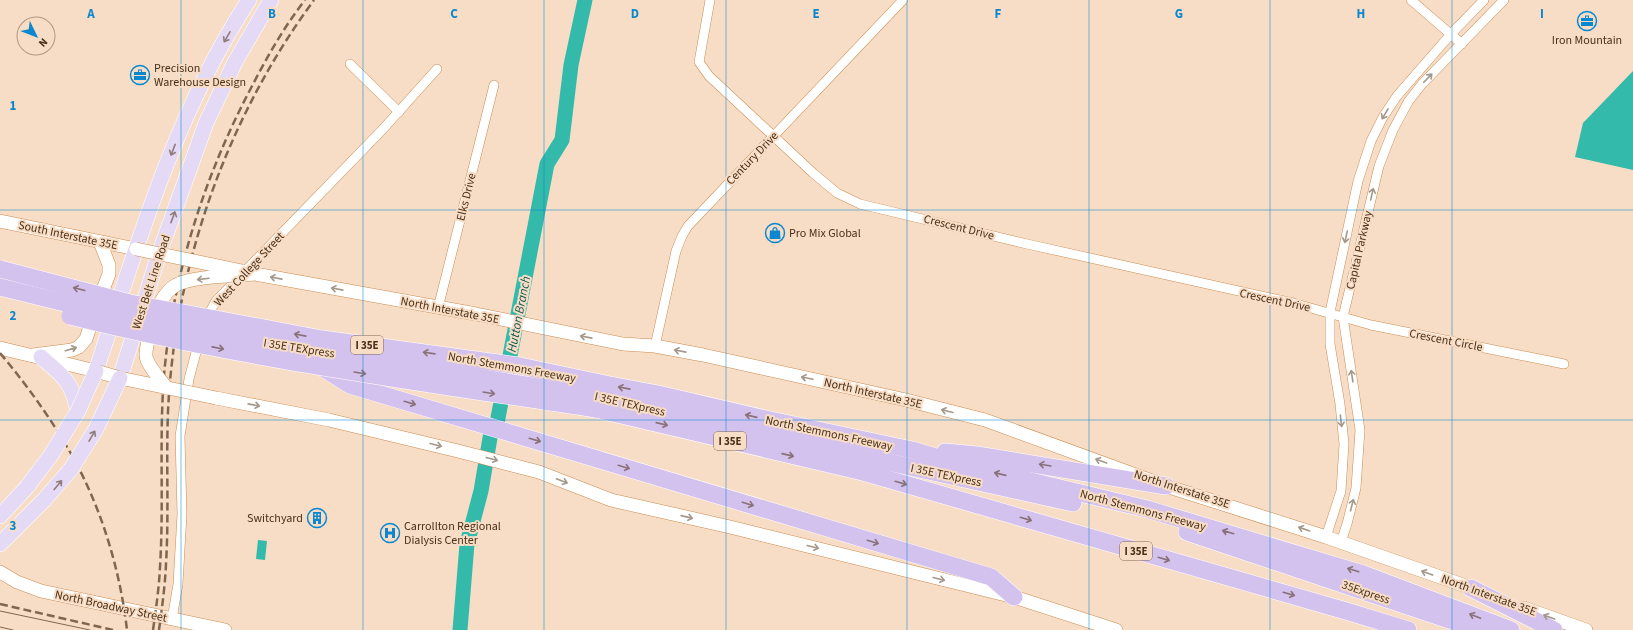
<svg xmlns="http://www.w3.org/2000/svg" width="1633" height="630" viewBox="0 0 1633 630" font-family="'Source Sans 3',sans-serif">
	<rect width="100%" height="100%" fill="#f8ddc6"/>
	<g fill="#34baab">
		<polygon points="1633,71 1633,170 1575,157 1583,123"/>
		<polygon points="258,540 267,541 265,560 256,559"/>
	</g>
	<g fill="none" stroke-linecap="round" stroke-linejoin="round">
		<polyline stroke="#34baab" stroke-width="15" points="460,630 467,544 481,491 491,432 497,423 547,164 562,140 571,65 585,0"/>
		<g stroke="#cb8c50" stroke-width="10">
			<g id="street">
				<polyline points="710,0 699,62 709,76 813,173 837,193 860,204 1027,244 1293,303 1371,325 1564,364"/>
				<polyline points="1411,0 1462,44"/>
				<polyline points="350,64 399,112"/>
				<polyline points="438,308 494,85"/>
				<polyline points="206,319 216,301 383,129 437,69"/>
				<polyline points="655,346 676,251 682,236 688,226 903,0"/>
				<polyline points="1326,537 1341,491 1344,444 1340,404 1330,344 1330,312 1358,181 1371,141 1383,117 1397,96 1451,34 1484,0"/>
				<polyline points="1341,542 1347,524 1356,488 1360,430 1343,317 1379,166 1393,130 1408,102 1422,84 1504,0"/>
				<polyline points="172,619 178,584 182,514 180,436 189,379 199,341"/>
			</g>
		</g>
		<g stroke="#cb8c50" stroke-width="14">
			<g id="secondary">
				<polyline points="0,221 136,249"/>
				<polyline points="255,274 476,314 623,344 655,346 703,355 906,400 985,420 1166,486 1326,537 1480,591"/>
				<polyline points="0,348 96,371"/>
				<polyline points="33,355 72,350 79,347 86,339 96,308 109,274 109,265 100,242"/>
				<polyline points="216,398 329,420 458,451 539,472 611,500 730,527 1014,597 1116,630"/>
				<polyline points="0,572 17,582 41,591 225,630"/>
				<polyline points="1524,608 1586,630"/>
			</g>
		</g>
		<g stroke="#fff" stroke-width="16">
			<g id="primary">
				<path d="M41,357c23,20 30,23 37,54"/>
				<path d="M96,371c41,-126 80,-260 153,-371"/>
				<polyline points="120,378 159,254 206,123 235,62 271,0"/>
				<polyline points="0,516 27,487 51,455"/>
				<polyline points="0,544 44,500 71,469"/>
			</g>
		</g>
		<g stroke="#fff" stroke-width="18">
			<g id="highway">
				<polyline points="323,368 350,385 991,577 1014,597"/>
				<polyline points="605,384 658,394 770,420 912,450 955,463 1147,509 1363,574 1511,630"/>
				<polyline points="599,397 662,412 1073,503"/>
				<polyline points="596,409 863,472 1346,611 1408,630"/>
				<polyline points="945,452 977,455 1166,486"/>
				<polyline points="1187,532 1479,630"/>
				<polyline points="1471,588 1554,630"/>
			</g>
		</g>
		<use href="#street" stroke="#fff" stroke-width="9"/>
		<use href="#secondary" stroke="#fff" stroke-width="13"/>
		<use href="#primary" stroke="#e5daf5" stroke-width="15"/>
		<use href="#highway" stroke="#d4c2ee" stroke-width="17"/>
		<g stroke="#81664e" stroke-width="1">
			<polyline points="0,611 90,630"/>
			<polyline points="0,627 13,630"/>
		</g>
		<g stroke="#81664e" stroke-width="2.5" stroke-dasharray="8 4" stroke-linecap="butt">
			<path d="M0,353c26,31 50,64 70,99 31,54 50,117 57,178"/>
			<polyline points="0,604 113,630"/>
			<path d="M153,630c3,-21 6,-42 7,-63 4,-64 -1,-128 4,-192 9,-101 40,-198 87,-287 16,-31 33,-61 54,-88"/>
			<path d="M159,630c3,-22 6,-44 7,-66 3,-51 0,-102 2,-153 7,-147 59,-293 146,-411"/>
		</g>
		<g stroke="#cb8c50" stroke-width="14" stroke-linecap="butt">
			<g id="secondary-bridge">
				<polyline points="136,249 242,271"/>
				<polyline points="96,371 120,378 216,398"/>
				<path d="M167,388c-7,-9 -16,-18 -20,-28 -5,-11 10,-45 13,-57 4,-7 9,-14 16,-18 17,-9 59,-9 79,-11"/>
			</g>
		</g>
		<g stroke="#fff" stroke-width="16" stroke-linecap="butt">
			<g id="primary-bridge">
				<polyline points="51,455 78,411 96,371"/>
				<polyline points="71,469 96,429 120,378"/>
			</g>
		</g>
		<g stroke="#fff" stroke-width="18" stroke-linecap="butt">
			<g id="highway-bridge">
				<polyline points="0,269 130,303 322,339 520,366 605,384"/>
				<polyline points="0,287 73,305 172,327 599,397"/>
				<path d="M70,316c173,43 350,66 526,93"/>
			</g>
		</g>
		<use href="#secondary-bridge" stroke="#fff" stroke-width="13"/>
		<use href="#primary-bridge" stroke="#e5daf5" stroke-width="15"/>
		<use href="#highway-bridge" stroke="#d4c2ee" stroke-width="17"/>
	</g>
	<defs><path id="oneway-shaft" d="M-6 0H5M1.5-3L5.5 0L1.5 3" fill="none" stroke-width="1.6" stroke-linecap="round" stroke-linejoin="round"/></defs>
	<g stroke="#907c7b">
		<use href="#oneway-shaft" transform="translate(227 37) rotate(120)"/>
		<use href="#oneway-shaft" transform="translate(173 150) rotate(111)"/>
		<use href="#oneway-shaft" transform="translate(173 217) rotate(-70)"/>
		<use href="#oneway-shaft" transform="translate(92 436) rotate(-60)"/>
		<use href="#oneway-shaft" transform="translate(58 485) rotate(-50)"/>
	</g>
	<g stroke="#a4988b">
		<use href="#oneway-shaft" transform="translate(1428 78) rotate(-46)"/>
		<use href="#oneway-shaft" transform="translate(1385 114) rotate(121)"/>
		<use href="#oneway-shaft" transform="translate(1372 194) rotate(-77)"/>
		<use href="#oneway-shaft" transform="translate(1346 237) rotate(102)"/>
		<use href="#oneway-shaft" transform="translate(276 278) rotate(-169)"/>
		<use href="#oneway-shaft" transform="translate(203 279) rotate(173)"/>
		<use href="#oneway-shaft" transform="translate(337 289) rotate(-169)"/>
		<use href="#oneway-shaft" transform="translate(586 337) rotate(-169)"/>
		<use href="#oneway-shaft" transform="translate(71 349) rotate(-16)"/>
		<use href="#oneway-shaft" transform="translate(680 351) rotate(-169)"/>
		<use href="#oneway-shaft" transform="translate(1352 376) rotate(-99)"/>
		<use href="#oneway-shaft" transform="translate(807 378) rotate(-168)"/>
		<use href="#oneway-shaft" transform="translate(254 405) rotate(11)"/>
		<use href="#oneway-shaft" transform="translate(947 411) rotate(-166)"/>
		<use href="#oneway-shaft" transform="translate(1341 421) rotate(84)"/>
		<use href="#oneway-shaft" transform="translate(436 445) rotate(14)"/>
		<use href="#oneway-shaft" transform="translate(492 459) rotate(15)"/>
		<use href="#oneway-shaft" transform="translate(1101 461) rotate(-160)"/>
		<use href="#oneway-shaft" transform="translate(562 481) rotate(21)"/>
		<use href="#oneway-shaft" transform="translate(1352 505) rotate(-76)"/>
		<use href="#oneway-shaft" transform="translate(687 517) rotate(13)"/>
		<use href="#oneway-shaft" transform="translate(1304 529) rotate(-161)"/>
		<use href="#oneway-shaft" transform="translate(813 547) rotate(14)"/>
		<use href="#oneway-shaft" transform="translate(1427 573) rotate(-160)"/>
		<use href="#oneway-shaft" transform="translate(939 579) rotate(14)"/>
		<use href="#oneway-shaft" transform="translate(1549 617) rotate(-160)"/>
	</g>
	<g stroke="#887278">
		<use href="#oneway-shaft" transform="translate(79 289) rotate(-166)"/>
		<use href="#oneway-shaft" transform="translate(300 335) rotate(-169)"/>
		<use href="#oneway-shaft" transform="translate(218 348) rotate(11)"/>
		<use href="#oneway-shaft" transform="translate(429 353) rotate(-172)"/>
		<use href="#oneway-shaft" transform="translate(360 373) rotate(9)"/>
		<use href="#oneway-shaft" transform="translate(624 388) rotate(-169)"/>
		<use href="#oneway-shaft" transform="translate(489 393) rotate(9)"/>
		<use href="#oneway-shaft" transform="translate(410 403) rotate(16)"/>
		<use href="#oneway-shaft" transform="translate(751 416) rotate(-167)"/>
		<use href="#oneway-shaft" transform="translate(662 424) rotate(13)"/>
		<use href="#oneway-shaft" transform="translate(535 440) rotate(16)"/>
		<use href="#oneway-shaft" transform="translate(788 455) rotate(13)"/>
		<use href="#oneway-shaft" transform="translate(1045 465) rotate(-171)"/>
		<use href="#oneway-shaft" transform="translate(624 467) rotate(17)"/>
		<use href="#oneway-shaft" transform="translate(1000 474) rotate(-167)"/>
		<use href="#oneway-shaft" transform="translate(901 483) rotate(16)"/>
		<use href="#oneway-shaft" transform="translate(748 504) rotate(17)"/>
		<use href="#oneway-shaft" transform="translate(1026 519) rotate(16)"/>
		<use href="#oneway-shaft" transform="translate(1228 532) rotate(-164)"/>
		<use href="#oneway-shaft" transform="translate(873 542) rotate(17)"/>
		<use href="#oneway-shaft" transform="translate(1164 559) rotate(16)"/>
		<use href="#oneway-shaft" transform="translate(1353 570) rotate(-163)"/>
		<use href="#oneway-shaft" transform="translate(1289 594) rotate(16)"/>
		<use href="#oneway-shaft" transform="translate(1475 616) rotate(-159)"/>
	</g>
	<path fill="none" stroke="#0a87cf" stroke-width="1" stroke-opacity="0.55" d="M181,0v630M363,0v630M544,0v630M726,0v630M907,0v630M1089,0v630M1270,0v630M1452,0v630M0,210h1633M0,420h1633"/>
	<defs>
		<g id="office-ring" transform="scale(1)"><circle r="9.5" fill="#f8ddc6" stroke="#0a87cf" stroke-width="1.5"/><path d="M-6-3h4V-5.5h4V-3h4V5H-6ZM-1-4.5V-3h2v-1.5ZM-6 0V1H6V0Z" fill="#0a87cf"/></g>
		<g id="shop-ring" transform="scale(1)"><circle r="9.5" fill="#f8ddc6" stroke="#0a87cf" stroke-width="1.5"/><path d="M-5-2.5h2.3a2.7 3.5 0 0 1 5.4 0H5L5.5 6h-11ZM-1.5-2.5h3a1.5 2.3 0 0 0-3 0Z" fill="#0a87cf"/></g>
		<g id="building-ring" transform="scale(1)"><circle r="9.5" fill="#f8ddc6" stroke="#0a87cf" stroke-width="1.5"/><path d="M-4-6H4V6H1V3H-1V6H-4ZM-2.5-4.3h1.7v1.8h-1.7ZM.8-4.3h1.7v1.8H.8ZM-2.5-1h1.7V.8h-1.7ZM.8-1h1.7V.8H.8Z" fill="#0a87cf"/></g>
		<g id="hospital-ring" transform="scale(1)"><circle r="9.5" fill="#f8ddc6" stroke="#0a87cf" stroke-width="1.5"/><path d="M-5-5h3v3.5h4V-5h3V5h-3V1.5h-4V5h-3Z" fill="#0a87cf"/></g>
	</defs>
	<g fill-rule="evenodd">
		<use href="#office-ring" x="1587" y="21"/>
		<use href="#office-ring" x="140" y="75"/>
		<use href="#shop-ring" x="775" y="233"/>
		<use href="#building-ring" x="317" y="518"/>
		<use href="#hospital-ring" x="390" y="533"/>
	</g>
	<g text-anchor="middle" stroke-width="4" stroke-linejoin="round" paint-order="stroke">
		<g fill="#f8ddc6" stroke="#7e644c" stroke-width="1">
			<rect x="351" y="336" width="32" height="18" rx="3"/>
			<rect x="714" y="432" width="32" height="18" rx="3"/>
			<rect x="1120" y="542" width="32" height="18" rx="3"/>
		</g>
		<g font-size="11" font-weight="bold" fill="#4a3017">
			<text x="367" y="349">I 35E</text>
			<text x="730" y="445">I 35E</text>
			<text x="1136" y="555">I 35E</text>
		</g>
		<g font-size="12" fill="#4a3017" stroke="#f8ddc6" text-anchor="start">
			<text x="1587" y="44" text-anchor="middle">Iron Mountain</text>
			<text x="154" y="72">Precision<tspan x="154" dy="14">Warehouse Design</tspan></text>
			<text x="789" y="237">Pro Mix Global</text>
			<text x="303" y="522" text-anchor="end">Switchyard</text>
			<text x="404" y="530">Carrollton Regional<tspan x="404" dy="14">Dialysis Center</tspan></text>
		</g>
		<g font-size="12" fill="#4a3017" stroke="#f8ddc6">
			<text transform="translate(752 158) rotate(-46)" y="4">Century Drive</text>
			<text transform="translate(466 197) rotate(-76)" y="4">Elks Drive</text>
			<text transform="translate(959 227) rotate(14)" y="4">Crescent Drive</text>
			<text transform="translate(68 235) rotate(12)" y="4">South Interstate 35E</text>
			<text transform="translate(1359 250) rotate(-77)" y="4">Capital Parkway</text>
			<text transform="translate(249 269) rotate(-47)" y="4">West College Street</text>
			<text transform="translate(151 282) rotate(-72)" y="4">West Belt Line Road</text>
			<text transform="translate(1275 300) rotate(12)" y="4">Crescent Drive</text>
			<text transform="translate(450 310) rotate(11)" y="4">North Interstate 35E</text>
			<text transform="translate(1446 340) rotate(11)" y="4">Crescent Circle</text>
			<text transform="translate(299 348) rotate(9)" y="4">I 35E TEXpress</text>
			<text transform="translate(512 367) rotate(10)" y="4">North Stemmons Freeway</text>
			<text transform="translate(873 393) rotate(13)" y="4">North Interstate 35E</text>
			<text transform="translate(630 404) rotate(13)" y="4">I 35E TEXpress</text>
			<text transform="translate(829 433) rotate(12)" y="4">North Stemmons Freeway</text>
			<text transform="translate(946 475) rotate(12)" y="4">I 35E TEXpress</text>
			<text transform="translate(1182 489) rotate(18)" y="4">North Interstate 35E</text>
			<text transform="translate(1143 510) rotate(15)" y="4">North Stemmons Freeway</text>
			<text transform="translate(1366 592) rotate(19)" y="4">35Express</text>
			<text transform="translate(1489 595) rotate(20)" y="4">North Interstate 35E</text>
			<text transform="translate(111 606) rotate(12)" y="4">North Broadway Street</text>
		</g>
		<g font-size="13" font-style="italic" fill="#0e5850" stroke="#f8ddc6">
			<text transform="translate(518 314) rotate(-79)" y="5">Hutton Branch</text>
		</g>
	</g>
	<g font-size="13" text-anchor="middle" font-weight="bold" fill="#0a87cf" stroke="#f8ddc6" stroke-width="4" stroke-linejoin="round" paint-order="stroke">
		<text x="91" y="18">A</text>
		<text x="272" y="18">B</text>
		<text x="454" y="18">C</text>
		<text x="635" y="18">D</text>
		<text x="816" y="18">E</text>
		<text x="998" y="18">F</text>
		<text x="1179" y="18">G</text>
		<text x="1361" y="18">H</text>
		<text x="1542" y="18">I</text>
		<text x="13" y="110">1</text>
		<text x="13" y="320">2</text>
		<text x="13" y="530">3</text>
	</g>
	<g transform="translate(36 36) rotate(133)"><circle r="19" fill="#f8ddc6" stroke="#b29880"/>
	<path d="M0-3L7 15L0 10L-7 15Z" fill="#0a87cf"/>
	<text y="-6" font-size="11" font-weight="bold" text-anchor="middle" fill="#4a3017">N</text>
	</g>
</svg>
